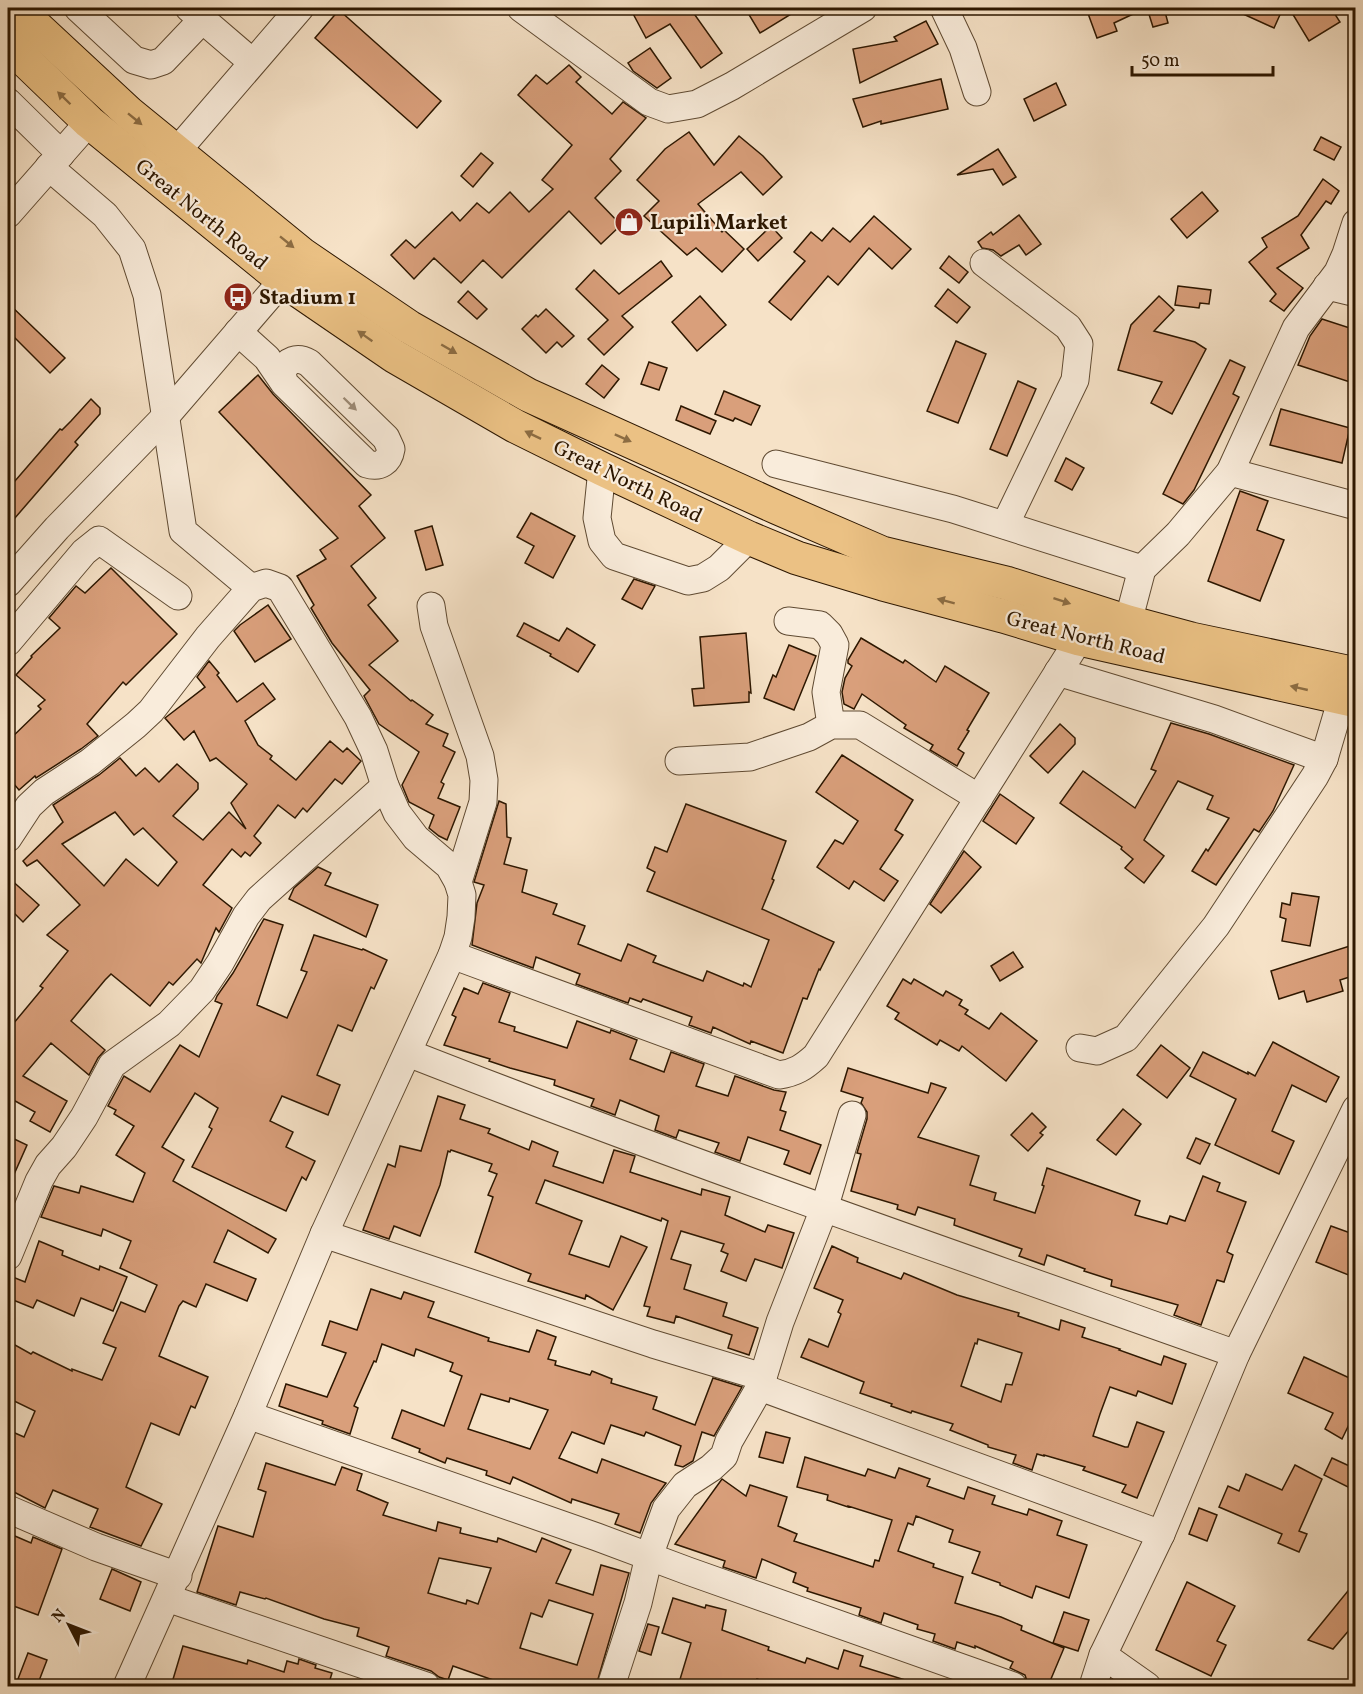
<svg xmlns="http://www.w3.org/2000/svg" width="1363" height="1694" viewBox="0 0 1363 1694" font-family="Vollkorn,serif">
	<rect width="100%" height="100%" fill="#f6e2c7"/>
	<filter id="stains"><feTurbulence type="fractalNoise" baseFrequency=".00333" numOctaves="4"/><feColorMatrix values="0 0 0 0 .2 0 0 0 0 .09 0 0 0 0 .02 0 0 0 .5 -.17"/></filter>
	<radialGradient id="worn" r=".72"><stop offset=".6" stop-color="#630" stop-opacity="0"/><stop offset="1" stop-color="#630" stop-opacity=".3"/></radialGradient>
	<g fill="#d99f7b" stroke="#2d1700" stroke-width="1.5" fill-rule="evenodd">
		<polygon points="630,8 690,8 722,53 701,68 670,24 646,38"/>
		<polygon points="745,8 801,8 760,33"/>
		<polygon points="1086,8 1146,8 1114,23 1117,31 1097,38"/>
		<polygon points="1147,8 1164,8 1168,23 1153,27"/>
		<polygon points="1230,8 1283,8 1274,28"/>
		<polygon points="1289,8 1331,8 1340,22 1309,41"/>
		<polygon points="339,10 441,101 417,128 315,38"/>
		<polygon points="926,21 938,44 860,83 853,49 897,41 894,37"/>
		<polygon points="650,48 671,78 657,88 633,71 628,63"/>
		<polygon points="569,65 581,77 576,82 612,114 623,102 646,118 610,159 621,171 595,198 621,225 601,244 569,211 502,278 483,260 461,283 434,258 414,279 391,255 406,240 415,248 452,212 460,221 477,203 489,213 510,192 529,212 553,189 542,180 572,145 518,95 536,75 547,84"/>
		<polygon points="941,79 948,109 881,124 881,121 863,127 853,99"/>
		<polygon points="1056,83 1066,105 1034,121 1024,99"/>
		<polygon points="689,132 714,165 739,136 763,156 782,177 763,195 741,172 698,204 722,232 724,230 744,249 722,272 696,248 687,255 644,216 659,201 637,180 665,149"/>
		<polygon points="1321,137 1341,147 1334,160 1314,150"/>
		<polygon points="998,149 1016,177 1003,185 993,169 957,175"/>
		<polygon points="481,153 493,163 473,187 461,176"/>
		<polygon points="1323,179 1339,191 1331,204 1326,201 1301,235 1309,248 1277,268 1303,288 1284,311 1270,301 1276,294 1249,262 1267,247 1262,238 1298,216"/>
		<polygon points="1202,192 1218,211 1187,238 1171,219"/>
		<polygon points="1019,215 1041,244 1026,255 1019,245 1001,256 993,250 982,248 978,242 991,232 993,235"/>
		<polygon points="874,216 911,249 892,269 869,248 838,285 828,276 791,320 769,302 805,261 794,252 811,232 822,241 833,228 850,242"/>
		<polygon points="771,226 782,238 758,261 747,249"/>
		<polygon points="949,256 968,272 959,283 940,268"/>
		<polygon points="661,261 672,276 622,316 633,327 604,355 588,339 608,320 576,289 594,270 619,294"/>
		<polygon points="1178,286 1211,290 1209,304 1200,303 1199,308 1175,305"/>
		<polygon points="948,289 970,307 957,323 935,306"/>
		<polygon points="468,291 487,309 477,319 458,302"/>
		<polygon points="700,296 726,325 697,351 672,322"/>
		<polygon points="1159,296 1174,310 1154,331 1195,342 1206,349 1172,414 1151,403 1162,382 1118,370 1131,325"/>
		<polygon points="8,303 65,358 50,373 8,331"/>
		<polygon points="546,309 574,336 562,347 557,342 546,353 522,329 536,315 538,317"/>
		<polygon points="1322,319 1356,330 1356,384 1298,365 1310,336"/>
		<polygon points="956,341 986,354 958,423 927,411"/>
		<polygon points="1230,360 1245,367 1233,394 1239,397 1194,490 1183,504 1163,494"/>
		<polygon points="649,362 667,368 659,390 641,384"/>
		<polygon points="602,365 619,379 604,398 586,384"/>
		<polygon points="258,375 273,394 371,495 359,506 385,538 351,566 376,598 368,605 398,641 369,665 411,701 412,700 433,715 426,724 448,734 443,746 455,752 441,782 444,784 438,798 460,807 447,840 439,836 429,828 434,815 409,802 402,785 419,752 379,724 364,696 370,690 332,643 311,608 314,605 297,576 326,559 320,550 338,538 219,412"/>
		<polygon points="1018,381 1036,389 1007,456 990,449"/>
		<polygon points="724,391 760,406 751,425 735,418 733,421 715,414"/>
		<polygon points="91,399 100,408 100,414 75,442 78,445 8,526 8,489 60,429 62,430 71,421"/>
		<polygon points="681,406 716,421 710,434 676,420"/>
		<polygon points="1281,409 1350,428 1342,463 1270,445"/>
		<polygon points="1066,458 1084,468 1072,490 1055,481"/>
		<polygon points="1240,491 1268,501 1257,530 1284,540 1260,601 1208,581"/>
		<polygon points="531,513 575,536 553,578 525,563 534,546 517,537"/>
		<polygon points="432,526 443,565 426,570 415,531"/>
		<polygon points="111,568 177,634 126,685 123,682 87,724 98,736 81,749 36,778 35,776 19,790 8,777 8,741 41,709 38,706 45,700 16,675 32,657 31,656 60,628 49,618 76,586 85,593"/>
		<polygon points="634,579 655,586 642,609 622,599"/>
		<polygon points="268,605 291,639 255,662 234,631 240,625"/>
		<polygon points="524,623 559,641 567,628 595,645 578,672 550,656 551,654 517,636"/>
		<polygon points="746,633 751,693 749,692 749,702 694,706 692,689 704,688 700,637"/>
		<polygon points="861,638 903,663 905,660 936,682 945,666 989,693 967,730 969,731 958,749 964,753 957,766 930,750 933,745 904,728 906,725 862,694 854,709 844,704 842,692 845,678 852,666 848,663 848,660"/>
		<polygon points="789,645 816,656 794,710 764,698 773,675 776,677"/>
		<path d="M209,661l10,12 -2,2 20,27 26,-19 12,16 -30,22 13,24 14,11 -2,3 26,21 34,-39 13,11 4,-4 14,13 -19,23 -7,-5 -28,33 -4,-4 -8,10 -17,-13 -24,31 7,7 -11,13 -5,-4 -4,5 -9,-8 -29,36 29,23 -13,24 -3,-4 -15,35 -4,-4 -24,26 -4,-3 -19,24 -39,-32 -6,6 -34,41 34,29 -7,8 -9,17 -38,-32 -28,33 44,25 -17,31 -20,-11 5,-9 -27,-15v-67l35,-42 -3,-2 28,-35 -21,-16 33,-30 -43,-45 -10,6 -4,-5 40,-39 -10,-17 46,-30 21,-17 16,18 9,-8 14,14 18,-18 21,19v6l-25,27 30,24 26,-28 17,17 -15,-26 16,-19 -31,-26 -6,3 -16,-30 -10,9 -19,-22 40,-31 -8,-10zM115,812l19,23 9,-7 34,34 -19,24 -32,-27 -22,27 -42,-42z"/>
		<polygon points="1171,723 1209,734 1294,765 1273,811 1259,832 1254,829 1216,885 1192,871 1206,849 1208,851 1229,818 1207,809 1213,796 1178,781 1144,840 1164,856 1144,883 1125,868 1133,859 1121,849 1122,847 1060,803 1083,771 1135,808 1156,771 1151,769"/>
		<polygon points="1060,724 1075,738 1075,744 1048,773 1030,756"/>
		<polygon points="842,755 913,800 895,830 903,835 880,869 898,881 884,901 854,881 849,889 817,867 835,840 843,844 858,821 816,792"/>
		<polygon points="1000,794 1034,818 1016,844 983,821"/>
		<polygon points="499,801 506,804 507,837 511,838 504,864 527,870 522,892 557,904 553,914 585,926 578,944 621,961 628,944 656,956 653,962 703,981 707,971 743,986 744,983 751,987 769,940 647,891 655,872 647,868 655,847 667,852 686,804 786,841 772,879 774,880 762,909 834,942 820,970 819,969 807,999 803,998 783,1053 751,1041 750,1044 713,1027 711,1033 689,1025 692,1017 643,999 641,1002 630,998 628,1003 576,984 580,974 536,957 533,968 472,945 477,903 484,885 474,882"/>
		<polygon points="964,851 981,867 941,913 930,904"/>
		<polygon points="318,867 331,873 325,885 378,905 366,937 289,899 294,888"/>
		<polygon points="8,877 39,905 23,922 8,907"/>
		<polygon points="1292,893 1319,897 1310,946 1282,941 1286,919 1280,917 1282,903 1290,905"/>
		<polygon points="264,919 283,925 257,1005 287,1018 307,972 301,970 314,935 362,950 363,949 387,960 374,989 371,987 352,1031 338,1025 317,1075 340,1085 328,1115 282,1096 270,1121 293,1132 286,1147 315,1161 306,1180 302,1177 286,1211 192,1167 212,1129 209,1127 218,1108 195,1093 162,1147 184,1160 173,1181 276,1239 268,1253 228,1230 214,1262 256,1279 247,1301 206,1284 196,1307 183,1301 179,1306 159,1356 208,1377 195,1408 191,1406 179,1435 151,1423 126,1487 162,1504 141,1546 90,1527 98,1509 53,1490 45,1508 8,1489 8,1430 24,1437 35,1411 8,1398 8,1341 31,1354 33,1352 72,1371 72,1369 102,1380 116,1348 103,1343 121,1302 145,1312 157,1285 120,1268 131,1241 103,1229 101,1236 41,1217 54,1186 79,1193 81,1186 133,1202 145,1173 116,1155 134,1126 114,1114 116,1110 108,1106 124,1076 150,1092 180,1045 199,1057 222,1004 215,1001 217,996 233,973"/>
		<polygon points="1356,944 1356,975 1340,980 1343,991 1307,1002 1304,991 1279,999 1271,971"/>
		<polygon points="1013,952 1023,967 1000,981 991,966"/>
		<polygon points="903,979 911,984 914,979 943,996 946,991 962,1000 959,1005 968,1010 965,1014 989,1029 1001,1013 1037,1041 1006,1081 962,1046 959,1051 940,1040 937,1045 895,1019 899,1013 887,1006"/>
		<polygon points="483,983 510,993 499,1022 515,1027 514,1031 567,1048 577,1021 610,1033 611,1030 637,1040 630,1059 664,1072 671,1052 704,1064 696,1086 728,1096 735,1076 774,1090 786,1092 780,1110 786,1112 780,1130 821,1145 810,1174 784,1164 789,1151 748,1137 740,1161 715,1152 719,1143 679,1130 676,1138 655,1130 659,1116 620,1100 615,1115 591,1106 594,1099 554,1085 555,1080 510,1068 489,1061 490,1059 444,1045 456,1017 452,1015 464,988 478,994"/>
		<polygon points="1273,1042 1339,1077 1326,1102 1292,1085 1272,1131 1294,1141 1279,1174 1215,1145 1236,1099 1190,1076 1203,1052 1248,1074 1248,1072 1255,1076"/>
		<polygon points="1161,1045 1190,1068 1167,1098 1137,1075"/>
		<polygon points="848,1068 928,1093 931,1083 946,1088 918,1137 979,1156 970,1185 996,1193 994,1200 1035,1213 1044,1186 1042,1185 1047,1168 1140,1201 1135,1215 1167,1224 1170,1216 1185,1221 1203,1176 1220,1183 1217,1191 1246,1202 1227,1252 1233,1255 1224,1282 1217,1280 1201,1325 1174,1315 1178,1305 1111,1286 1112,1280 1084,1271 1085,1269 1047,1255 1044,1265 1019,1256 1022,1249 954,1225 955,1219 918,1207 915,1215 897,1209 898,1205 851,1191 861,1154 857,1153 867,1119 867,1112 861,1103 863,1098 841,1091"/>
		<polygon points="438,1096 465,1105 460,1119 490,1129 488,1133 529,1150 532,1141 558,1152 553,1166 603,1183 614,1150 635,1156 630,1172 701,1195 702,1189 730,1197 725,1215 765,1232 768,1225 794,1233 782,1268 755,1259 746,1281 721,1271 728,1254 721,1251 724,1244 681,1231 671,1259 691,1265 684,1289 727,1303 723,1316 758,1328 749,1355 728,1348 732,1335 676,1316 674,1323 647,1316 650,1307 644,1306 668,1221 662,1218 661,1221 545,1180 536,1203 582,1221 569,1254 609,1267 621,1236 647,1247 613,1310 586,1295 585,1299 528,1281 531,1274 475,1252 493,1197 488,1195 497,1174 489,1171 492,1164 451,1150 450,1152 448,1151 440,1185 420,1236 394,1226 389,1239 363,1230 388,1164 395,1167 400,1146 421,1151"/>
		<polygon points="1123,1109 1141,1124 1116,1155 1097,1140"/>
		<polygon points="1032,1113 1046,1127 1040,1133 1043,1135 1028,1151 1011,1135"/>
		<polygon points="8,1136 27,1145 8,1188"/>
		<polygon points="1196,1138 1210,1144 1200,1164 1187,1158"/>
		<polygon points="1331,1226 1356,1235 1356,1278 1316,1262"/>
		<polygon points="39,1241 63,1251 62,1255 99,1270 100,1266 127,1277 113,1311 81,1298 74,1316 37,1300 33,1308 8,1298 8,1275 25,1282"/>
		<path d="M832,1246l26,12 -1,4 44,17 3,-6 53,22 62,18 -1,3 41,14 2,-10 24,8 -3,9 38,12 -1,1 42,15 3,-9 22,8 -14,40 -34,-13 -2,5 -26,-9 -10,27 -7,22 32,11h3l9,-25 27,10 -27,66 -15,-6 4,-7 -43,-15 2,-3 -41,-12v1l-7,-2 -5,16 -19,-7 3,-8 -28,-8v-2l-38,-15 3,-6 -41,-13 -1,2 -20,-7 1,-2 -32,-11 4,-11 -63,-25 8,-18 19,8 13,-33 -3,-2 5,-12 -29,-12zM978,1339l44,14 -10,32 -6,-1 -5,18 -40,-16 14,-43 2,1z"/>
		<path d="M371,1289l30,10 3,-7 30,10 -6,15 61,21 -1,3 41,11 8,-22 19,7 -8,22 8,2 -1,4 35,10 2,-4 20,8 -1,4 46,14 -4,12 42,16 18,-47 29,9 -28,49 -12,-4 -9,29 -10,6 -8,-2 6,-19 -35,-14 -2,4 -33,-11 -7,19 -32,-12 -13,26 38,15 5,-14 64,24 -15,20 -11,30 -25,-9 4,-10 -47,-15 -1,4 -58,-26 -3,7 -24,-9 1,-4 -40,-13 -2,5 -26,-11 1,-3 -28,-11 10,-28 42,16 18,-50 -12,-5 3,-8 -37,-14 -2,7 -32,-12 -6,18 -2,-1 -20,45 4,2 -8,26 -28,-10 1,-3 -44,-15 7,-22 41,13 19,-44 -24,-8 8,-24 27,9zM481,1394l28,8 1,-4 38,12 -18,39 -62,-20z"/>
		<polygon points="1304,1357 1356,1381 1356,1410 1342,1439 1325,1429 1333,1413 1288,1393"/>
		<polygon points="766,1432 790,1438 783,1463 759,1457"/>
		<polygon points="805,1457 865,1476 868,1469 895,1478 899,1468 930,1479 927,1486 964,1499 968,1487 995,1496 992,1504 1027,1515 1029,1509 1062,1521 1057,1535 1087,1545 1069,1598 1036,1586 1032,1598 1000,1585 1000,1583 972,1573 980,1552 949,1542 953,1530 916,1516 913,1525 908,1523 898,1551 934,1564 933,1567 963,1577 955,1603 1001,1617 1022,1626 1021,1630 1064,1648 1048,1686 1034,1686 1028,1684 1025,1675 1010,1668 1013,1662 975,1646 975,1648 957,1642 955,1649 933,1641 935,1634 917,1629 918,1625 884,1613 881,1623 859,1615 861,1608 807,1591 808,1588 793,1582 796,1573 762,1559 756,1578 723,1567 725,1561 675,1544 722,1479 746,1496 750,1485 787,1497 778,1526 797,1534 794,1541 873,1567 875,1560 879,1561 892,1520 848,1506 848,1507 827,1500 828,1495 797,1487"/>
		<polygon points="1332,1458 1356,1469 1356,1491 1324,1475"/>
		<path d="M266,1463l69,22 7,-18 20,7 -5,16 31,13 -5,12 53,16 2,-9 23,6 -1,5 37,9 1,-4 38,14 6,-14 29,12 -15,33 37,12 8,-30 28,8 -33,113h-101l1,-5 -43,-15 -5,14 -9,-3 -8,-6 -45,-15 3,-9 -32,-11 2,-8 -35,-9 -58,-21 -1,1 -25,-7 -4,13 -39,-13 21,-66 35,11 13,-45 -8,-3zM439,1558l52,10 -13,36 -11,-4 -1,4 -38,-11zM549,1600l44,14 -16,51 -57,-17 11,-35 11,4z"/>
		<polygon points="1295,1465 1322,1479 1299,1531 1307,1534 1299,1552 1278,1543 1282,1534 1219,1507 1228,1486 1239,1491 1246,1474 1282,1490"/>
		<polygon points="1199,1508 1217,1515 1207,1541 1189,1534"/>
		<polygon points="8,1533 31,1543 33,1537 62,1549 38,1615 8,1604"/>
		<polygon points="112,1569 141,1582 130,1611 100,1599"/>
		<polygon points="1356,1581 1356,1622 1333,1649 1308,1640"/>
		<polygon points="1187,1582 1235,1606 1217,1641 1226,1645 1211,1676 1156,1650"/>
		<polygon points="673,1598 705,1608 706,1605 726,1610 722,1630 769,1647 768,1650 805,1663 807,1658 838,1669 844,1650 863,1656 860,1666 915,1683 915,1686 779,1686 757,1679 756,1683 751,1681 751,1686 678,1686 691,1643 662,1633"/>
		<polygon points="1064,1612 1089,1620 1078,1651 1053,1643"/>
		<polygon points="648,1624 659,1627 651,1655 639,1651"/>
		<polygon points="183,1646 247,1664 248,1660 284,1672 287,1661 298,1664 299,1659 316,1665 315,1668 332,1673 328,1686 171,1686"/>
		<polygon points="28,1653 47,1660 37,1686 18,1679"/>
	</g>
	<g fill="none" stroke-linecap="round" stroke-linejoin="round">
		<g stroke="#5f4a32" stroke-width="29">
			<g id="minor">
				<polyline points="78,8 134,60 151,65 163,61 202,20"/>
				<polyline points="189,8 252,62"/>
				<polyline points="521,8 649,102 668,109 697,104 732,86 863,8"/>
				<polyline points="944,8 963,48 977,92"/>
				<polyline points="8,102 61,154"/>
				<polyline points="176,152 300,8"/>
				<polyline points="49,167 105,215 132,249 147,295 183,531 251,588"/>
				<polyline points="8,214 89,122"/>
				<polyline points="984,263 1068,327 1079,344 1075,380 1005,525"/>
				<polyline points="1327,286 1356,293"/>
				<path d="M238,332l29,26 17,25 83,81c13,4 22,-2 24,-15l-5,-11 -77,-75c-12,-7 -22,-3 -27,9l2,11"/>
				<polyline points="776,464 953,509 1142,569"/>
				<polyline points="602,469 597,518 602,541 614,556 688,581 703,578 719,568 749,538"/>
				<polyline points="1230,472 1356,506"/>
				<polyline points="8,583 57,528 165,417 283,280"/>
				<polyline points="431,606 434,626 480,756 484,780 483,802 458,882"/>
				<polyline points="788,621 820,625 829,634 835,645 826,692 831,725"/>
				<polyline points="1128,622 1142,569 1178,534 1230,472 1296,328 1338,272 1346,254 1356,223"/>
				<polyline points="8,642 84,552 99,540 178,596"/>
				<polyline points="1058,672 1214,719 1324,759"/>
				<polyline points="679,761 750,757 809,737 831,725 860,725 979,798"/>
				<polyline points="8,838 29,806 44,792 90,762 136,725 151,711 208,637 251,588 266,583 280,588 358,717 374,751 385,786 397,813 416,838 449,866 458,882 462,895 461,917 458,937 452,955 324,1234 248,1415 127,1686"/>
				<path d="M452,955l327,120c16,-2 25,-8 37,-19l263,-417"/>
				<polyline points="1080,1048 1097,1051 1126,1038 1216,926 1315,776 1324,759 1342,698"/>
				<path d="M408,1053c273,107 551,203 828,301"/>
				<polyline points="324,1234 653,1344 763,1377"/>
				<polyline points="8,1256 39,1181 48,1165 64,1147 84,1117 112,1065 169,1024 202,990 220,963 246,916 259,899 385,786"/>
				<polyline points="760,1387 1161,1534"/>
				<polyline points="248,1415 597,1537 688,1571 1013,1686"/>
				<polyline points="8,1509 96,1547 178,1576"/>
				<polyline points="167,1598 426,1686"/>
				<polyline points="1103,1655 1147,1686"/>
				<polyline points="611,1686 638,1603 649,1556 666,1509 685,1485 711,1468 724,1456 729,1441 760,1387 780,1322 824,1209 852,1115"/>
				<polyline points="1093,1686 1103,1655 1161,1534 1236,1354 1356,1109"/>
			</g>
		</g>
		<g stroke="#2d1700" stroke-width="35">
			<g id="major">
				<polyline points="16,8 129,113 303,255 409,327 528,395 778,508 882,553 1006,583 1128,622 1191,639 1356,674"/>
				<polyline points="8,44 89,122 283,280 394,356 515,426 602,469 749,538 797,558 883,584 1003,616 1079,639 1356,701"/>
			</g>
		</g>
		<use href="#minor" stroke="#f9ecdb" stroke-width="27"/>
		<use href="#major" stroke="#ebc184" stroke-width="33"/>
	</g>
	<defs><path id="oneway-solid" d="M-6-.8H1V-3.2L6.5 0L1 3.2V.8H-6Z" transform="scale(1.5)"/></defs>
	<g fill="#8c6c42">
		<use href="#oneway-solid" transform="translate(64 98) rotate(-136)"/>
		<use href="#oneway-solid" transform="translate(135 119) rotate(39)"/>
		<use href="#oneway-solid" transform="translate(287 242) rotate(39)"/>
		<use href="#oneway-solid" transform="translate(365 336) rotate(-145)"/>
		<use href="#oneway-solid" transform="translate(449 349) rotate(30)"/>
		<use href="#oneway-solid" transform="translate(533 435) rotate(-154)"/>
		<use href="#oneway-solid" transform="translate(623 438) rotate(24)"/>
		<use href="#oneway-solid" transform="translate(946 601) rotate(-165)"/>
		<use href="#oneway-solid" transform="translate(1062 601) rotate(18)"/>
		<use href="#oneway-solid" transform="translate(1299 688) rotate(-167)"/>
	</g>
	<use fill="#9d8c78" href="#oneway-solid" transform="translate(350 404) rotate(44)"/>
	<defs>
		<g id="shop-disc" transform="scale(1.5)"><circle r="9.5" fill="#8f2418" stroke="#f9ecdb"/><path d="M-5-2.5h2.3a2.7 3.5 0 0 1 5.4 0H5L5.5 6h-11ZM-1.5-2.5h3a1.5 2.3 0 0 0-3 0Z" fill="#fff"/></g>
		<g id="bus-disc" transform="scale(1.5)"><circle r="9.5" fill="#8f2418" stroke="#f9ecdb"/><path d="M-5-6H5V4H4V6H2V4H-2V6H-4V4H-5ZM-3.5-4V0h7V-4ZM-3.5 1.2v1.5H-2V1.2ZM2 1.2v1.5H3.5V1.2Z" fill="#fff"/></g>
	</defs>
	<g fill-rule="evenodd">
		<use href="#shop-disc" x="629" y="222"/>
		<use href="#bus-disc" x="238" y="297"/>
	</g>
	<g text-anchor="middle" stroke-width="4.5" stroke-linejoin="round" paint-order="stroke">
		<g font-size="21" fill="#2d1700" stroke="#f9ecdb">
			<text transform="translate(202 214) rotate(39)" y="7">Great North Road</text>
			<text transform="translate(628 481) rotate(26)" y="7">Great North Road</text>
			<text transform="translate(1086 637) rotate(14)" y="7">Great North Road</text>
		</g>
		<g font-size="21" font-weight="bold" fill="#2d1700" stroke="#f9ecdb" text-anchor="start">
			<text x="650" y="229">Lupili Market</text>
			<text x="259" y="304">Stadium 1</text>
		</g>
	</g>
	<rect width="1363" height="1694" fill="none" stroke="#f6e2c7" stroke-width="30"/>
	<rect x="9" y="9" width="1345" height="1676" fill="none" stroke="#2d1700" stroke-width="3"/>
	<rect x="15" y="15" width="1333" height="1664" fill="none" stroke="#2d1700" stroke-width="1.5"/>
	<g transform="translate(69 1625) rotate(312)" stroke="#f9ecdb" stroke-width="4.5" paint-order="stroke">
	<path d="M0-4.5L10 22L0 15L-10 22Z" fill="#2d1700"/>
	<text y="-9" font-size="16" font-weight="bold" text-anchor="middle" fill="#2d1700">N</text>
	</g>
	<path d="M1132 66v9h141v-9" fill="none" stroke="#2d1700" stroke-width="3"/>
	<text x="1141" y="66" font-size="18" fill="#2d1700" stroke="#f9ecdb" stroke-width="4.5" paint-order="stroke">50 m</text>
	<rect width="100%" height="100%" filter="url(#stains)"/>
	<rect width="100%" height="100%" fill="url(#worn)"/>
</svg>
